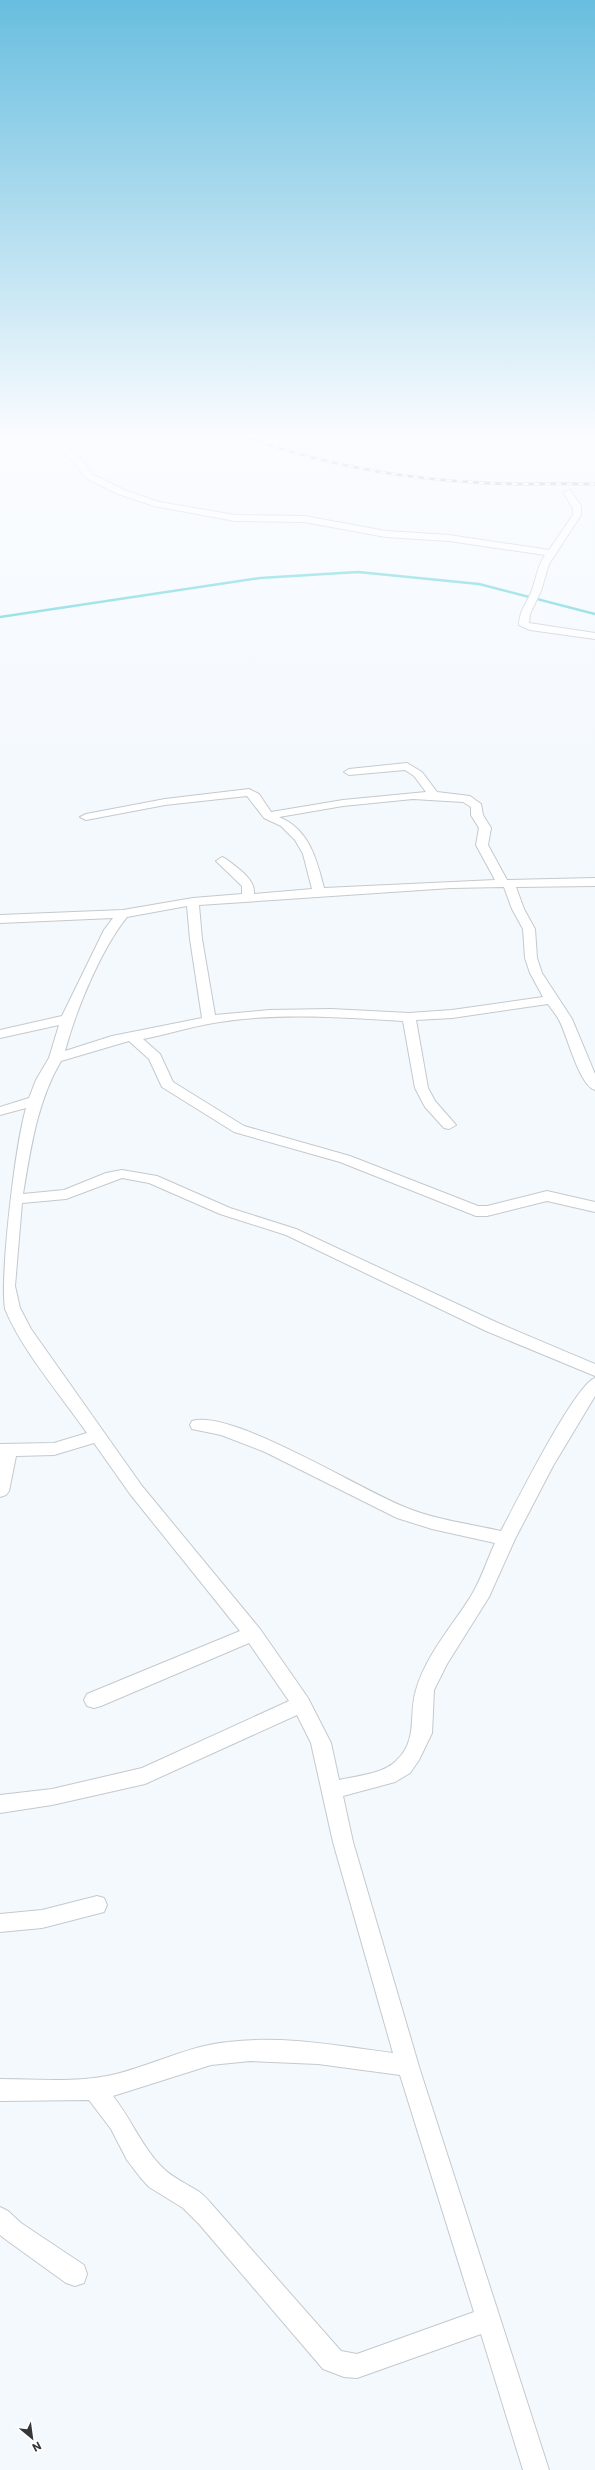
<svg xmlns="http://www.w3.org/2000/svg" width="595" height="2470" viewBox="0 0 595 2470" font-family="Commissioner,sans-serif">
	<rect width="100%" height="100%" fill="#f4f9fe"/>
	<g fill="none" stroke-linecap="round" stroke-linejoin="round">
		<polyline stroke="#48ccd2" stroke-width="2.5" points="0,617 260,578 358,572 479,584 595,614"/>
		<g stroke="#c4c9cd" stroke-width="2">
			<g id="minor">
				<path d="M56,432h8l-1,10 2,5 15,11 12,16 32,16 35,12 76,13 69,1 82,15 63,4 100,15 24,-35v-7l-10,-16 7,-2 11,16v9l-32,49 -8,27 -11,23 -1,9 66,10v6l-65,-9 -11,-5c0,-13 7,-21 12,-32 5,-13 6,-26 14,-38l-96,-14 -63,-4 -82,-15 -69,-1 -81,-15 -36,-12 -32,-16 -12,-16 -16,-14 -3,-6z"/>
				<path d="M407,763l15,9 15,20 33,4 11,8 2,11 8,13 -3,17 19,35 88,-2v8l-79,1 8,22 11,20 2,29 5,15 30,46 23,55v16c-16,-4 -28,-56 -36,-70 -3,-6 -8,-11 -11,-16l-96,14 -36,2 12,68 7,13 21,24 -7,4 -5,-1 -19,-21 -10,-19 -12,-67c-64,-4 -131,-9 -195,3 -22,4 -43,11 -65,15l17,15 13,28 71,44 106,30 128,50h9l60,-15 48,11v10l-48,-11 -60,15h-11l-136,-54 -106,-30 -72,-45 -13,-28 -20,-18 -68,20c-24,41 -30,86 -38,133l41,-4 42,-17 16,-3 35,6 73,32 66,21 202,94 97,41v12l-109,-45 -200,-96 -66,-21 -71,-31 -27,-5 -56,21 -44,4 -7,83 5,22 11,21 111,157 118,143 48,69 23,45 8,37c17,-4 44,-6 57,-19 23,-22 12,-46 20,-71 10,-35 37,-65 55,-94 10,-16 16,-36 24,-53l-63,-14 -35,-11 -132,-66 -44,-17 -29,-6 -2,-4 2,-4c41,-12 170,70 215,87 30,12 63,16 94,23 13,-24 74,-147 94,-153v18l-42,70 -38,73 -26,58 -42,67 -13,26 -2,43 -13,27 -9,13 -15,9 -52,14 10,46 67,228 129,400h-26l-42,-136 -124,44 -13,-1 -21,-8 -124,-145 -16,-16 -34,-21 -9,-10 -13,-17 -16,-31 -22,-29 -89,1v-22c37,0 75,4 112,-4 39,-9 75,-29 116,-33 55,-7 111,4 165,11l-60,-211 -22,-99 -14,-28 -152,69 -93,21 -52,8v-18l52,-6 90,-21 147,-67 -40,-58 -148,63 -7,2 -7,-2 -3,-6 3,-6 153,-63 -110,-137 -36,-51 -40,12 -38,1 -7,35 -3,4 -6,2v-53l54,-1 33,-10c-25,-36 -66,-84 -82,-124 -5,-35 10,-162 21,-201l-26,7v-8l29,-9 7,-18 13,-22 10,-33 -59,13v-8l62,-14 42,-86 9,-12 -113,5v-8l123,-5 70,-12 49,-4v-8l-26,-25 6,-4 4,2c10,8 30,20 28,35l58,-5 -9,-35 -8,-14 -14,-14 -17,-8 -17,-22 -82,9 -79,15 -6,-3 6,-3 79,-15 84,-10 10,5 12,18 72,-12 83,-8 -12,-16 -9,-6 -56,5 -5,-3 5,-3zM413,799l50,3 8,5v8l8,13 -3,17 19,35 -171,8c-7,-28 -15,-59 -45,-71l64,-11zM504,887l8,22 11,20 2,29 5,15 13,24 -91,13 -43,3 -78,-4 -62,1 -54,5 -13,-76 -3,-34 252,-17zM187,906l3,33 12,79 -90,18 -47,15c11,-41 36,-102 62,-134zM250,2061l68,3 82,11 74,237 -117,42 -16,-3 -126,-143c-5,-6 -11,-13 -17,-17 -11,-7 -25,-13 -34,-22 -22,-21 -32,-49 -51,-73l98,-31z"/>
				<polygon points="97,1896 104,1898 107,1905 104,1912 42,1928 0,1932 0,1914 42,1910"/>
				<polygon points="0,2207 8,2211 21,2223 84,2265 87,2274 84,2283 75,2286 66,2283 5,2239 0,2235"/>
			</g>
		</g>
		<use href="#minor" fill="#fff" fill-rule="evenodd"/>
		<g stroke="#8f9295" stroke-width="3">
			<path id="rail" d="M232,432c81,31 167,47 254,51 36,2 73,0 109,1"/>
		</g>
		<use href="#rail" stroke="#fff" stroke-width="2" stroke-dasharray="5.5" stroke-linecap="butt"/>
	</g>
	<linearGradient id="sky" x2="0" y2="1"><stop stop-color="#68bedf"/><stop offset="0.56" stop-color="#fafcff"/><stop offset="1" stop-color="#fafcff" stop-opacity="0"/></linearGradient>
	<rect width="595" height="778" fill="url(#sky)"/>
	<g transform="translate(32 2438) rotate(151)" stroke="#ffffff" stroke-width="3" paint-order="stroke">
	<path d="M0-3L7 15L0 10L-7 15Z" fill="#343638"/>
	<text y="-6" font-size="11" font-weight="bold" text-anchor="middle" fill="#343638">N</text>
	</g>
</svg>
